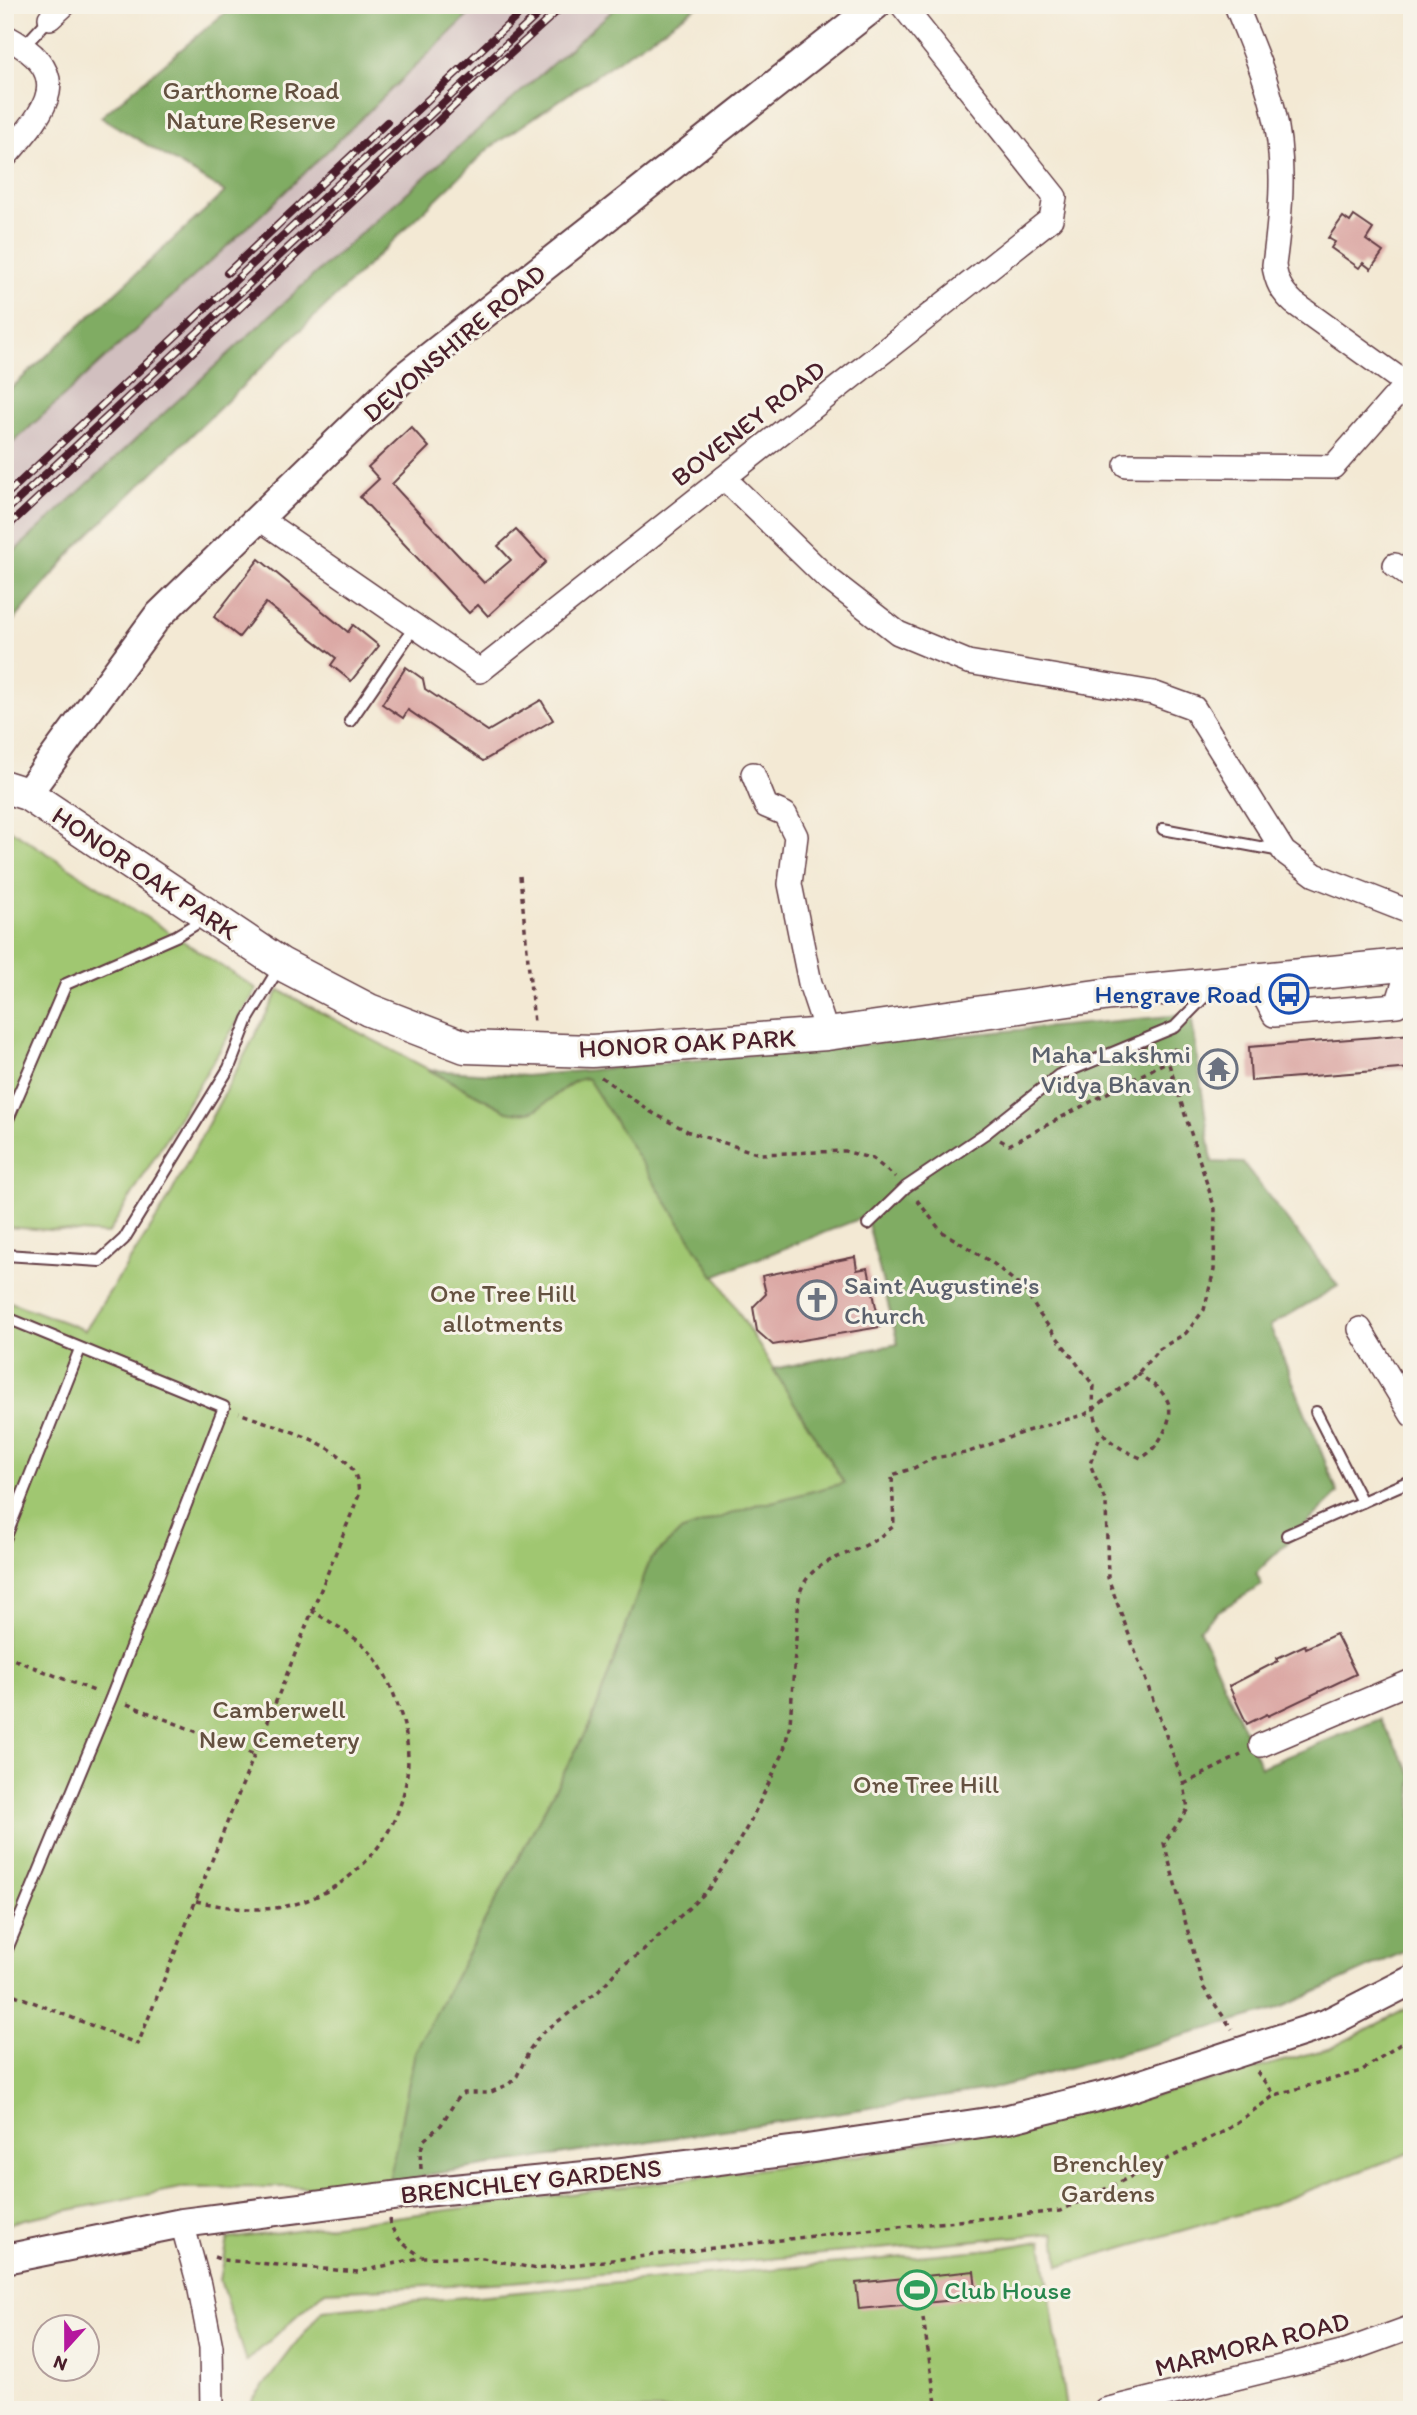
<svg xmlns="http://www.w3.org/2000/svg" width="1417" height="2415" viewBox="0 0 1417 2415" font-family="Itim,sans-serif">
	<rect width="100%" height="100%" fill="#f7f3e8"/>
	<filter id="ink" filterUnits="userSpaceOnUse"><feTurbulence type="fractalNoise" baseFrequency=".0143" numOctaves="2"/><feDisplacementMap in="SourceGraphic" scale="14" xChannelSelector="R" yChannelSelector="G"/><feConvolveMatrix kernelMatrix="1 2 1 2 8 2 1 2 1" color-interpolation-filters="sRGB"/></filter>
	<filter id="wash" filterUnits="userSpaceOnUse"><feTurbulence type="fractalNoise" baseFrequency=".00686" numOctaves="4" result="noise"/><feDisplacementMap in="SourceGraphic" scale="28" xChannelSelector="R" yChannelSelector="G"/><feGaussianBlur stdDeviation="1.57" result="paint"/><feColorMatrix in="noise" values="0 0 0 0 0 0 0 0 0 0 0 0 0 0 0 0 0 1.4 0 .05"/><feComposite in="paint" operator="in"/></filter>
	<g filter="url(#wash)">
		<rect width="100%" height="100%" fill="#f3e9d4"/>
		<polygon fill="#d1bfbf" points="479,5 619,5 315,274 5,560 5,450 262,214"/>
		<g fill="#a0c771" stroke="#75734e" stroke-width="2">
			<polygon points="5,826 257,989 108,1234 5,1227"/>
			<polygon points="279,990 507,1111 535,1110 579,1078 584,1077 588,1079 703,1255 844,1483 768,1503 761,1503 680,1532 650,1560 592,1720 415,2052 388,2186 180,2188 24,2219 5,2225 5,1300 85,1330 164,1207"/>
			<polygon points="1412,2006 1412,2152 1264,2207 1059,2266 1055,2233 512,2282 325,2291 246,2362 220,2280 228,2239 852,2157 1140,2100 1331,2048"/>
			<polygon points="1042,2241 1066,2410 253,2410 252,2401 322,2310 993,2249"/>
		</g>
		<g fill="#80ac63" stroke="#656647" stroke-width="2">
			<polygon points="234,5 479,5 262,214 5,450 5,394 225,192 101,117"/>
			<polygon points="619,5 699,5 488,149 78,545 5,631 5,560 315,274"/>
			<path d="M1191,1014l21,148 31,1 95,123 -68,40 68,167 -82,80 6,12 -45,27 -18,17 62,138 119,-48 32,56v173l-136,62 -288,80 -556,84 -44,12 27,-134 177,-332 58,-160 30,-28 81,-29h7l76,-20 -71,-114 125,-25 -32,-128 -152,60 -126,-197c-15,-4 -38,24 -53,31 -9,4 -18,3 -28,1l-78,-41 97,6z"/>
		</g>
		<g id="blocks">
			<g fill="#dca9a5">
				<polygon points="1354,216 1373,229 1366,240 1383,252 1371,269 1363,263 1359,268 1331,248 1335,242 1328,238 1343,217 1350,222"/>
				<polygon points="411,427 429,447 392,484 484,583 511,560 498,546 516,530 546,562 488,616 478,605 469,613 360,497 379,479 368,467"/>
				<polygon points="259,559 348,632 353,625 379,646 351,681 331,665 336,658 266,603 239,637 214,617"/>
				<polygon points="406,667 423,679 425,689 488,731 541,700 553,720 483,761 408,710 403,718 382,704"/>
				<polygon points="1412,1034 1412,1068 1251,1081 1249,1047"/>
				<polygon points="855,1257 857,1270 868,1268 880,1327 773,1345 757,1331 753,1307 766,1294 762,1276"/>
				<polygon points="1336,1634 1356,1674 1268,1716 1267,1714 1247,1724 1229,1686 1278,1661 1277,1658 1305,1645 1306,1648"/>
				<polygon points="974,2271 977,2298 859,2309 856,2283"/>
			</g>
		</g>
	</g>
	<g filter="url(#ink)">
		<use href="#blocks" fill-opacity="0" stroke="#633d44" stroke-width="2"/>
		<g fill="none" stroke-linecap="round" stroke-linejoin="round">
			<g stroke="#633d44" stroke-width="14">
				<g id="service">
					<polyline points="24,46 50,18"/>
					<polyline points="350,721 415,626"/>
					<polyline points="1163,829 1281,851"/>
					<polyline points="5,1126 66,984 176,936 204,919"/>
					<polyline points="868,1224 906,1187 986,1133 1059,1075 1175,1027 1209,992"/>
					<polyline points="5,1255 100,1261 124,1239 229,1068 248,1019 280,966"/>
					<polyline points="5,1317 224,1407 111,1698 5,1954"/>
					<polyline points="1316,1412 1362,1502"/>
					<polyline points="1287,1535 1412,1480"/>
					<polyline points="5,1539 80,1349"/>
				</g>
			</g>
			<g stroke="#633d44" stroke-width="26">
				<g id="minor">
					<path d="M1236,5c13,34 29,68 37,103 13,52 8,105 1,157 2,17 8,27 20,38l118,85"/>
					<polyline points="50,18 64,5"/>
					<path d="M5,36c74,39 40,75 0,121"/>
					<polyline points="1126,465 1333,467 1412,377"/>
					<polyline points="724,478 826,577 898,633 968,662 1153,693 1194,708 1284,852 1315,875 1412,913"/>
					<polyline points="260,519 480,671 1051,219 1055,197 902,5"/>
					<polyline points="1395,565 1412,578"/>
					<polyline points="753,774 766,806 785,814 796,836 790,884 810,983 827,1034"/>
					<polyline points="1255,979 1274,1015 1397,1005 1410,964"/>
					<polyline points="1360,1329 1412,1415"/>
					<polyline points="1261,1745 1412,1681"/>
					<polyline points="182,2223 199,2285 211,2347 212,2410"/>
					<polyline points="1105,2410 1346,2351 1412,2327"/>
				</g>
			</g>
			<g stroke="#633d44" stroke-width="32">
				<g id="tertiary">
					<polyline points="27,794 157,617 404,377 876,5"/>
					<polyline points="5,2259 182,2223 424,2192 615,2173 800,2150 1008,2119 1117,2092 1326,2024 1412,1980"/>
				</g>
			</g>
			<g stroke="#633d44" stroke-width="35">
				<polyline id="secondary" points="5,787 27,794 281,964 369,1010 465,1047 592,1051 827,1034 1111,994 1412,964"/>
			</g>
			<g stroke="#633d44" stroke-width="3.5" stroke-dasharray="5 5" stroke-linecap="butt">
				<polyline points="520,876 534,1023"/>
				<polyline points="601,1077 651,1112 689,1132 760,1154 845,1151 873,1159 895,1177"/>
				<polyline points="1000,1140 1009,1145 1168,1061 1175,1048 1175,1043"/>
				<path d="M917,1200l24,31 53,33 31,26 15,25 54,71c-4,41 9,56 47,72 16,-7 36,-41 26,-58 -6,-12 -19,-19 -30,-27"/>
				<polyline points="1099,1439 1090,1464 1106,1503 1108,1578 1184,1784 1188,1809 1164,1843 1203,1987 1232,2029"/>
				<polyline points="5,1656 97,1692"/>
				<polyline points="127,1704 255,1755"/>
				<polyline points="1184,1784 1241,1755"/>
				<path d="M196,1901c31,7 64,12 95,4 84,-21 138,-109 109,-193 -8,-25 -19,-51 -39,-69 -15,-12 -32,-22 -49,-32"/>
				<path d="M5,1991l133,53 221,-549c-1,-10 -1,-17 -7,-26 -19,-29 -82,-44 -113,-56"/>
				<polyline points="1257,2072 1275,2095"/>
				<path d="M421,2169l-1,-17 4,-12 17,-15 17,-28 6,-4h25l20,-9 8,-8 13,-27 12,-16 56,-41 22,-25 22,-15 65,-61 19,-28 23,-39 34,-70 7,-30 9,-128c9,-34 39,-37 67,-51 10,-5 19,-12 28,-19l-2,-51 22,-7 19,-10 33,-5 61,-22 59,-17 46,-34 26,-30 28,-17 18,-23 10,-40 1,-61 -47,-148"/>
				<path d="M389,2219c5,19 16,27 32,37"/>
				<polyline points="214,2257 223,2260 358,2272 423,2257 483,2258 537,2269 856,2231 1060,2211 1225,2131 1275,2095 1361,2071 1412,2036"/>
				<polyline points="923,2318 937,2410"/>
			</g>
			<use href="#service" stroke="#fff" stroke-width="10"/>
			<use href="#minor" stroke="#fff" stroke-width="23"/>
			<use href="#tertiary" stroke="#fff" stroke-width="28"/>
			<use href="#secondary" stroke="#fff" stroke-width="32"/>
			<g stroke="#4a1f2b" stroke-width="8">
				<g id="rail">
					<polyline points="227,273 387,122"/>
					<polyline points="5,496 529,5"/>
					<polyline points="5,512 548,5"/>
					<polyline points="5,529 485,77 564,5"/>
				</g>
			</g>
			<use href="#rail" stroke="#f7f3e8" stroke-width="5" stroke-dasharray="16" stroke-linecap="butt"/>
		</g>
	</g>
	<defs>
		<g id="bus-ring" transform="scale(2.0125)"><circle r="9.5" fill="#f7f3e8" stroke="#1a4fb4" stroke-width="1.5"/><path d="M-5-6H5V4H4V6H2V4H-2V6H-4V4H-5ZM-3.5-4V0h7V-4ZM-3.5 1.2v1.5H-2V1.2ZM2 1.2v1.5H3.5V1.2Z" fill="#1a4fb4"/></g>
		<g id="temple-ring" transform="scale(2.0125)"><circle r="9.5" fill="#f7f3e8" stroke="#6b7280" stroke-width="1.5"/><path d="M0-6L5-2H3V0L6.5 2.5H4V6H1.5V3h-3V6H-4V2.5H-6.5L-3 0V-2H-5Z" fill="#6b7280"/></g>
		<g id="church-ring" transform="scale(2.0125)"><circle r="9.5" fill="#f7f3e8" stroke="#6b7280" stroke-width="1.5"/><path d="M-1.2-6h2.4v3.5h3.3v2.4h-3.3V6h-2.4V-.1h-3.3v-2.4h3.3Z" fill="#6b7280"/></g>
		<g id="stadium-ring" transform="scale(2.0125)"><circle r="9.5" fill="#f7f3e8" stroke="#2e9e5b" stroke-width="1.5"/><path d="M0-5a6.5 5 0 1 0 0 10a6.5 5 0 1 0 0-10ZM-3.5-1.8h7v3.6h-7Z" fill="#2e9e5b"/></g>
	</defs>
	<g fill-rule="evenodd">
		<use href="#bus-ring" x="1289" y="994"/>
		<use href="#temple-ring" x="1218" y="1069"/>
		<use href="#church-ring" x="817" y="1300"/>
		<use href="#stadium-ring" x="917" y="2290"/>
	</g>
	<g text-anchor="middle" stroke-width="6" stroke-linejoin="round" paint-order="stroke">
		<g font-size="26" fill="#645140" stroke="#f7f3e8">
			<text x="251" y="99">Garthorne Road<tspan x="251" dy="30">Nature Reserve</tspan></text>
			<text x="503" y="1302">One Tree Hill<tspan x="503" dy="30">allotments</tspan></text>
			<text x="279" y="1718">Camberwell<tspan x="279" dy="30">New Cemetery</tspan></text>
			<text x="926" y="1793">One Tree Hill</text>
			<text x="1108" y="2172">Brenchley<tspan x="1108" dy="30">Gardens</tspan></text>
		</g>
		<g font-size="26" fill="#4a1f2b" stroke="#f7f3e8">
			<text transform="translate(454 343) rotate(-40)" y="9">DEVONSHIRE ROAD</text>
			<text transform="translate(748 423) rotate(-38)" y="9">BOVENEY ROAD</text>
			<text transform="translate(145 873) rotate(34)" y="9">HONOR OAK PARK</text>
			<text transform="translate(687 1043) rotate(-3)" y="9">HONOR OAK PARK</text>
			<text transform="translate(531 2181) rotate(-6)" y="9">BRENCHLEY GARDENS</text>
			<text transform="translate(1252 2344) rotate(-14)" y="9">MARMORA ROAD</text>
		</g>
		<g font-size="26" fill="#164399" stroke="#f7f3e8" text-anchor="end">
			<text x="1262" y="1003">Hengrave Road</text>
		</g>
		<g font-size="26" fill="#5b616d" stroke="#f7f3e8" text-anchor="end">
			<text x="1191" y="1063">Maha Lakshmi<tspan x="1191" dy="30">Vidya Bhavan</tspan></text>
			<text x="844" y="1294" text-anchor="start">Saint Augustine's<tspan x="844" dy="30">Church</tspan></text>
		</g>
		<g font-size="26" fill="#27864d" stroke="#f7f3e8" text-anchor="start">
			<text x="944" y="2299">Club House</text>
		</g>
	</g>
	<rect width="1417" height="2415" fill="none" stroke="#f7f3e8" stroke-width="28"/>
	<g transform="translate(66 2348) rotate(201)"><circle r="33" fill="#f7f3e8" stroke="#b29e9c" stroke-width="2"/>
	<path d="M0-5L12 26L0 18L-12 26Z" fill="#b5179e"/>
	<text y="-10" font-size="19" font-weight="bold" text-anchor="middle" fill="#4a1f2b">N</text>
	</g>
</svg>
